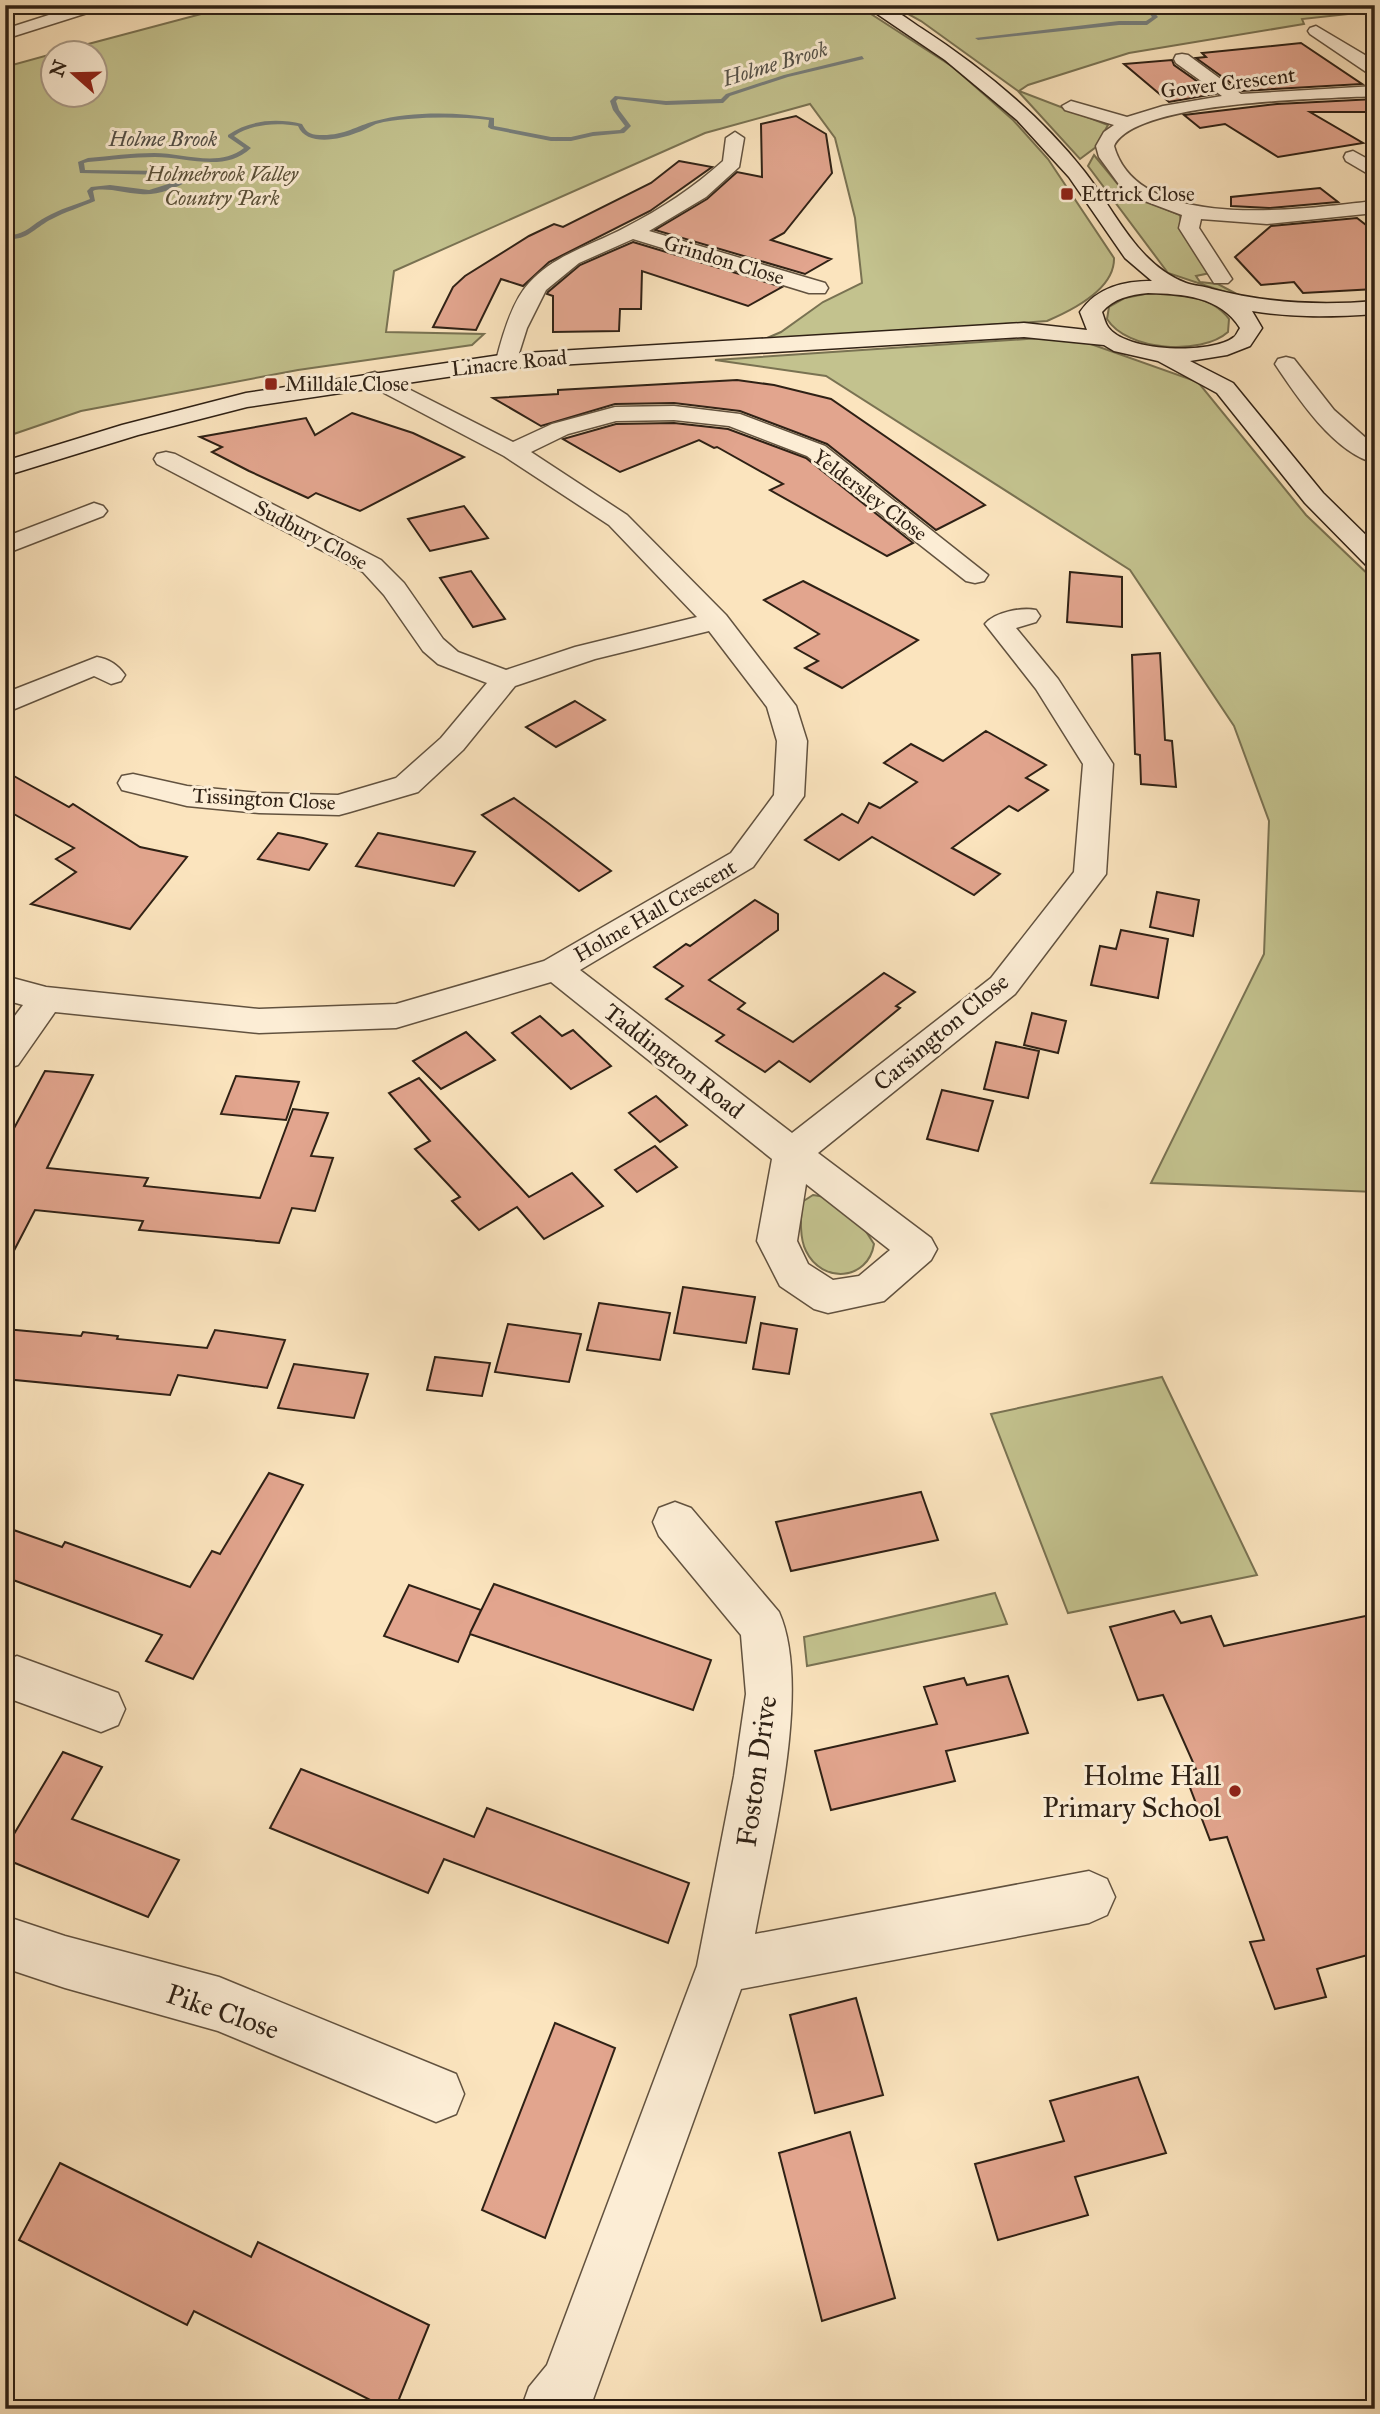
<svg xmlns="http://www.w3.org/2000/svg" width="1380" height="2414" viewBox="0 0 1380 2414" font-family="'IM FELL Great Primer',serif">
	<rect width="100%" height="100%" fill="#fbe4be"/>
	<filter id="stains"><feTurbulence type="fractalNoise" baseFrequency=".00286" numOctaves="4"/><feColorMatrix values="0 0 0 0 .2 0 0 0 0 .09 0 0 0 0 .02 0 0 0 .5 -.17"/></filter>
	<radialGradient id="worn" r=".72"><stop offset=".6" stop-color="#630" stop-opacity="0"/><stop offset="1" stop-color="#630" stop-opacity=".3"/></radialGradient>
	<g fill="#c3c28e" stroke="#797252" stroke-width="2">
		<path d="M235,5h622l96,62 60,53 35,39 66,99c1,31 -41,52 -67,63l-287,20 21,-9 42,-30 39,-19 -7,-65 -20,-80 -25,-34 -105,29 -311,138 -8,61 98,2 -12,11 -174,25 -217,41 -76,26v-370l47,-13v40h42v-42h-36z"/>
		<polygon points="892,5 1375,5 1375,11 1302,19 1304,24 1129,53 1028,85 1019,91 1108,125 1096,147 1080,159 1018,91 921,21"/>
		<polygon points="1094,155 1125,193 1180,215 1182,231 1210,273 1196,276 1200,282 1218,284 1246,299 1168,273 1088,166"/>
		<path d="M1150,293c28,0 62,3 79,26l-1,13c-27,24 -101,19 -121,-13l2,-12 16,-9z"/>
		<polygon points="1055,337 1088,343 1198,382 1306,515 1375,581 1375,1192 1151,1183 1264,954 1269,821 1234,726 1130,570 826,376 715,360"/>
		<path d="M813,1195l19,3 33,32 9,14c-6,37 -52,40 -68,7 -7,-14 -5,-35 -4,-49z"/>
		<polygon points="1162,1377 1257,1575 1068,1613 991,1414"/>
		<polygon points="995,1593 1007,1624 807,1666 804,1637"/>
	</g>
	<g fill="none" stroke-linecap="round" stroke-linejoin="round">
		<g fill="#767d7a" fill-rule="evenodd">
			<polygon points="1143,5 1148,5 1158,17 1147,25 1119,25 978,40 975,38 1119,21 1146,21 1152,17"/>
			<path d="M862,56l2,3 -76,18 -58,19 -7,7 -57,2 -48,-6 -2,2 3,9 12,16 -7,7 -31,3 -22,5h-20l-60,-12 -3,-2 1,-7c-27,-3 -54,-3 -81,-1 -11,1 -22,2 -32,5 -7,3 -13,7 -20,9 -17,7 -50,13 -58,-7 -22,-4 -46,-2 -64,10l17,12c-26,25 -64,9 -96,9 -22,0 -44,3 -67,5l-4,1 1,7 84,1 14,4 5,6c-13,8 -33,15 -48,13 -16,-1 -29,-6 -45,-4l-2,1 2,10c-14,6 -30,11 -43,18 -17,8 -26,24 -47,19v-4c18,4 27,-10 41,-17 14,-8 29,-12 44,-18l-3,-8 4,-4 19,-2 39,5 32,-10 -2,-3 -10,-2 -89,-2 -2,-11 10,-4c22,-2 44,-5 66,-5 29,0 65,15 90,-5l-16,-11v-2c21,-15 49,-17 74,-11 5,10 10,11 21,11 22,0 33,-9 52,-14 37,-10 82,-9 119,-3v8l57,11h20l22,-5 27,-2 5,-4 -12,-16 -3,-9 5,-5 51,5 55,-2 5,-5 58,-19z"/>
		</g>
	</g>
	<g fill="#e2a58e" stroke="#2f2115" stroke-width="2">
		<polygon points="1301,43 1362,84 1242,91 1196,58 1206,57 1202,53"/>
		<polygon points="1172,60 1174,65 1215,94 1169,102 1124,64"/>
		<polygon points="1375,99 1375,112 1310,112 1363,143 1278,157 1225,124 1200,128 1184,115 1277,104"/>
		<polygon points="796,116 826,134 832,173 784,233 771,240 831,259 805,274 655,230 707,199 737,172 762,177 761,124"/>
		<polygon points="679,161 712,167 650,211 549,262 523,286 501,279 476,330 433,327 453,287 465,276 529,236 554,224 563,227 651,183"/>
		<polygon points="1320,188 1338,202 1269,208 1231,206 1231,197"/>
		<polygon points="1357,218 1375,232 1375,289 1303,293 1294,282 1261,285 1235,257 1271,226"/>
		<polygon points="633,242 782,287 748,306 642,271 641,309 620,309 619,331 553,332 553,296 547,294 548,292 580,265"/>
		<polygon points="737,380 774,385 831,399 985,505 936,530 827,444 740,411 674,403 615,404 541,426 493,398 558,394 558,390"/>
		<polygon points="352,413 413,433 464,457 360,511 316,493 308,498 249,471 212,452 222,447 200,437 306,418 315,435"/>
		<polygon points="674,423 728,429 806,458 913,543 887,556 770,490 783,484 717,447 714,448 699,440 620,472 563,439 616,424"/>
		<polygon points="464,506 488,538 430,551 408,519"/>
		<polygon points="471,571 505,619 473,627 440,578"/>
		<polygon points="1070,572 1122,577 1122,627 1067,622"/>
		<polygon points="803,581 918,640 842,688 805,668 818,661 795,648 819,634 764,600"/>
		<polygon points="1160,653 1165,740 1172,741 1176,787 1141,784 1140,755 1135,754 1132,655"/>
		<polygon points="575,701 605,720 556,747 526,727"/>
		<polygon points="986,731 1046,765 1026,778 1048,790 1018,811 1009,806 952,848 1000,874 974,895 872,837 839,860 805,840 842,814 858,823 869,803 880,808 917,782 884,763 911,744 943,761"/>
		<polygon points="5,771 69,807 73,804 140,847 187,857 130,929 31,904 76,872 56,859 74,848 5,809"/>
		<polygon points="514,798 548,823 611,871 579,891 482,815"/>
		<polygon points="278,833 303,838 327,844 309,870 258,859"/>
		<polygon points="378,833 409,839 475,852 454,886 356,866"/>
		<polygon points="1157,892 1199,900 1193,936 1150,927"/>
		<polygon points="755,900 778,914 778,930 709,980 745,1003 738,1009 793,1042 884,973 915,992 896,1006 900,1008 810,1082 779,1061 765,1072 716,1041 724,1035 666,999 683,986 654,967 686,944 690,946"/>
		<polygon points="1121,930 1168,939 1158,998 1091,985 1100,946 1116,949"/>
		<polygon points="1032,1013 1066,1021 1058,1053 1024,1045"/>
		<polygon points="540,1016 562,1036 573,1030 611,1066 571,1089 512,1033"/>
		<polygon points="466,1032 495,1060 441,1089 413,1061"/>
		<polygon points="996,1042 1039,1051 1028,1098 984,1089"/>
		<polygon points="45,1071 93,1075 47,1168 148,1178 144,1186 260,1198 293,1109 328,1113 311,1156 333,1158 315,1211 292,1208 279,1243 139,1230 143,1221 35,1210 5,1268 5,1131 12,1132"/>
		<polygon points="236,1076 299,1082 286,1120 221,1114"/>
		<polygon points="419,1078 529,1197 572,1173 603,1206 544,1239 517,1207 479,1230 452,1201 460,1197 415,1149 430,1141 389,1093"/>
		<polygon points="942,1090 993,1101 978,1151 927,1139"/>
		<polygon points="656,1096 687,1125 660,1142 629,1113"/>
		<polygon points="655,1146 677,1167 637,1192 615,1170"/>
		<polygon points="683,1287 755,1297 746,1343 674,1333"/>
		<polygon points="599,1303 670,1313 660,1360 587,1350"/>
		<polygon points="761,1323 797,1329 789,1374 753,1369"/>
		<polygon points="508,1324 581,1334 569,1382 495,1372"/>
		<polygon points="5,1329 81,1336 83,1332 118,1336 117,1339 207,1348 215,1330 285,1340 267,1388 178,1375 170,1395 5,1379"/>
		<polygon points="435,1357 490,1363 482,1396 427,1390"/>
		<polygon points="294,1364 368,1374 354,1418 278,1408"/>
		<polygon points="269,1473 303,1485 193,1679 146,1661 162,1635 5,1577 5,1527 62,1547 65,1542 190,1587 212,1551 220,1554"/>
		<polygon points="921,1492 938,1540 791,1571 776,1522"/>
		<polygon points="494,1584 711,1660 693,1710 470,1634 458,1662 384,1636 409,1585 481,1610 470,1633"/>
		<polygon points="1174,1611 1181,1623 1211,1616 1224,1646 1375,1614 1375,1953 1317,1969 1326,1997 1275,2009 1250,1942 1264,1940 1227,1837 1210,1840 1184,1772 1196,1769 1163,1695 1138,1700 1110,1627"/>
		<polygon points="1008,1676 1028,1733 946,1751 955,1781 831,1810 815,1751 937,1724 924,1687 964,1678 967,1685"/>
		<polygon points="63,1752 102,1767 72,1819 179,1860 148,1917 5,1859 5,1849"/>
		<polygon points="301,1769 474,1837 487,1808 689,1883 668,1943 444,1859 428,1893 270,1828"/>
		<polygon points="856,1998 883,2095 815,2113 790,2015"/>
		<polygon points="555,2023 615,2048 545,2238 482,2210"/>
		<polygon points="1138,2077 1166,2153 1075,2177 1088,2215 998,2240 975,2164 1064,2141 1050,2101"/>
		<polygon points="850,2132 895,2298 822,2321 779,2153"/>
		<polygon points="60,2163 251,2257 258,2242 429,2325 395,2409 388,2409 194,2311 187,2325 19,2240"/>
	</g>
	<g fill="none" stroke-linecap="round" stroke-linejoin="round">
		<g stroke="#62523f" stroke-width="3">
			<g id="street">
				<polygon points="80,5 105,5 103,8 5,39 5,29"/>
				<polygon points="1316,26 1375,61 1375,78 1310,34 1308,31 1310,28"/>
				<path d="M1182,54l6,1 53,39 134,-8v10c-49,3 -240,4 -261,50 25,89 192,62 261,55v12l-108,11 -66,-5 -2,9 33,51 -4,4h-14l-35,-55 3,-13 -56,-21 -27,-37 -3,-11 8,-14 10,-7 -49,-15 -3,-4 9,-5 56,16 36,-11 59,-10 -46,-33 -2,-4 2,-4z"/>
				<path d="M735,132l9,6 -5,29 -33,30 -57,34 176,52 3,5 -3,5h-16l-176,-54 -54,24 -33,27 -19,38 -12,38h-16l-3,-5c6,-24 16,-60 33,-78 26,-29 64,-38 97,-56 35,-18 67,-39 97,-66l3,-23z"/>
				<polygon points="1353,151 1375,163 1375,178 1346,161 1344,157 1346,153"/>
				<path d="M1286,357l8,2 40,51 41,36v17c-41,-10 -78,-66 -100,-99l3,-5z"/>
				<path d="M375,372l138,70 39,-18 63,-17 59,-1 66,8 85,32 163,129 -4,6 -9,2 -9,-2 -159,-125 -78,-30 -55,-6 -58,1 -48,13 -37,18 96,63 99,100 70,91 11,35 -3,55 -51,71 -173,103 212,163 199,-155 83,-106 9,-108 -47,-75 -51,-65c9,-12 37,-17 51,-14l4,6 -4,6 -20,6 42,51 55,85 -7,110 -91,120 -197,159 113,85 6,11 -6,11 -47,41 -56,12 -14,-4 -34,-23 -23,-45 15,-82 -221,-177 -155,46 -137,5 -204,-21 -37,53 -13,4v-40l18,-24 -18,-5v-24l41,11 213,22 137,-5 148,-43 187,-108 43,-58 3,-54 -10,-34 -58,-76 -114,28 -80,27 -52,64 -45,42 -68,20 -11,3 -80,-2 -72,-7 -65,-16 -4,-7 4,-7 11,-2 54,12 72,7 79,2 58,-17 45,-40 46,-55 -49,-19 -15,-13 -39,-56 -21,-23 -206,-108 -3,-5 3,-5 9,-2 9,2 206,106 23,23 39,56 15,13 48,18 69,-23 122,-30 -88,-92 -105,-69 -137,-72 -3,-5 3,-5zM806,1184l84,66 -31,26 -26,4 -25,-16 -11,-23z"/>
				<polygon points="94,503 103,506 107,511 103,516 5,554 5,537"/>
				<path d="M97,657c12,2 21,8 28,18l-4,6 -10,3 -17,-8 -89,37v-20z"/>
				<path d="M675,1502l16,6 88,104c34,76 -9,238 -24,322l334,-63 18,8 8,18 -8,18 -18,8 -348,66 -150,416 -2,4h-68l8,-22 18,-22 150,-399 37,-190 12,-82 -5,-59 -82,-99 -6,-14 6,-14z"/>
				<polygon points="17,1656 118,1693 125,1709 118,1725 101,1732 5,1697 5,1661"/>
				<polygon points="5,1916 65,1936 219,1977 456,2074 464,2094 456,2114 436,2122 218,2031 65,1988 5,1968"/>
			</g>
		</g>
		<g stroke="#2f2115" stroke-width="3">
			<path id="secondary" d="M864,5c7,0 15,-1 21,1 13,5 25,15 36,22 60,39 119,87 163,143 31,39 52,93 102,112 8,3 18,3 26,6 54,14 107,17 163,12v13c-42,3 -82,4 -123,-3l10,17 -12,18 -23,9 -37,6 43,22 90,110 52,51v23l-9,-2 -61,-62 -88,-110 -59,-32 -44,-10 -10,-6 -80,-8 -517,31 -260,39 -109,28 -133,41v-15l117,-36 124,-32 261,-39 517,-31 63,7 -7,-18c17,-25 44,-31 72,-31l-27,-23 -56,-81 -52,-57 -72,-60zM1148,293c35,1 72,3 92,35 0,0 -5,9 -6,9 -22,18 -109,15 -126,-10 -3,-4 -4,-10 -6,-15 12,-14 28,-17 46,-19z"/>
		</g>
		<use href="#street" fill="#fcedd5" fill-rule="evenodd"/>
		<use href="#secondary" fill="#fcedd5" fill-rule="evenodd"/>
	</g>
	<g fill="#8f2418" stroke="#fcedd5" stroke-width="2.5">
		<rect x="1060" y="187" width="14" height="14" rx="3.5"/>
		<rect x="264" y="377" width="14" height="14" rx="3.5"/>
		<circle cx="1235" cy="1791" r="7"/>
	</g>
	<g text-anchor="middle" stroke-width="6" stroke-linejoin="round" paint-order="stroke">
		<g font-size="21" font-style="italic" fill="#524f47" stroke="#fcedd5">
			<text transform="translate(775 64) rotate(-17)" y="7">Holme Brook</text>
			<text x="163" y="146">Holme Brook</text>
		</g>
		<g font-size="21" fill="#2f2115" stroke="#fcedd5">
			<text transform="translate(1228 83) rotate(-7)" y="7">Gower Crescent</text>
			<text transform="translate(724 260) rotate(17)" y="7">Grindon Close</text>
			<text transform="translate(509 363) rotate(-6)" y="7">Linacre Road</text>
			<text transform="translate(870 495) rotate(37)" y="7">Yeldersley Close</text>
			<text transform="translate(311 535) rotate(28)" y="7">Sudbury Close</text>
			<text transform="translate(264 799) rotate(3)" y="7">Tissington Close</text>
			<text transform="translate(655 911) rotate(-30)" y="7">Holme Hall Crescent</text>
		</g>
		<g font-size="21" font-style="italic" fill="#5b5139" stroke="#fcedd5">
			<text x="222" y="181">Holmebrook Valley<tspan x="222" dy="24">Country Park</tspan></text>
		</g>
		<g font-size="21" fill="#2f2115" stroke="#fcedd5" text-anchor="start">
			<text x="1081" y="201">Ettrick Close</text>
			<text x="285" y="391">Milldale Close</text>
		</g>
		<g font-size="24" fill="#2f2115" stroke="#fcedd5">
			<text transform="translate(941 1032) rotate(-40)" y="8">Carsington Close</text>
			<text transform="translate(674 1061) rotate(38)" y="8">Taddington Road</text>
		</g>
		<g font-size="28" fill="#2f2115" stroke="#fcedd5">
			<text transform="translate(756 1771) rotate(-82)" y="10">Foston Drive</text>
			<text transform="translate(223 2011) rotate(19)" y="10">Pike Close</text>
		</g>
		<g font-size="28" fill="#2f2115" stroke="#fcedd5" text-anchor="end">
			<text x="1221" y="1785">Holme Hall<tspan x="1221" dy="32">Primary School</tspan></text>
		</g>
	</g>
	<rect width="1380" height="2414" fill="none" stroke="#fbe4be" stroke-width="28"/>
	<rect x="7" y="7" width="1366" height="2400" fill="none" stroke="#2f2115" stroke-width="3.5"/>
	<rect x="14" y="14" width="1352" height="2386" fill="none" stroke="#2f2115" stroke-width="2"/>
	<g transform="translate(74 74) rotate(290)"><circle r="33" fill="#fcedd5" stroke="#aa9b88" stroke-width="2"/>
	<path d="M0-5L12 26L0 18L-12 26Z" fill="#8f2418"/>
	<text y="-10" font-size="19" font-weight="bold" text-anchor="middle" fill="#2f2115">N</text>
	</g>
	<rect width="100%" height="100%" filter="url(#stains)"/>
	<rect width="100%" height="100%" fill="url(#worn)"/>
</svg>
